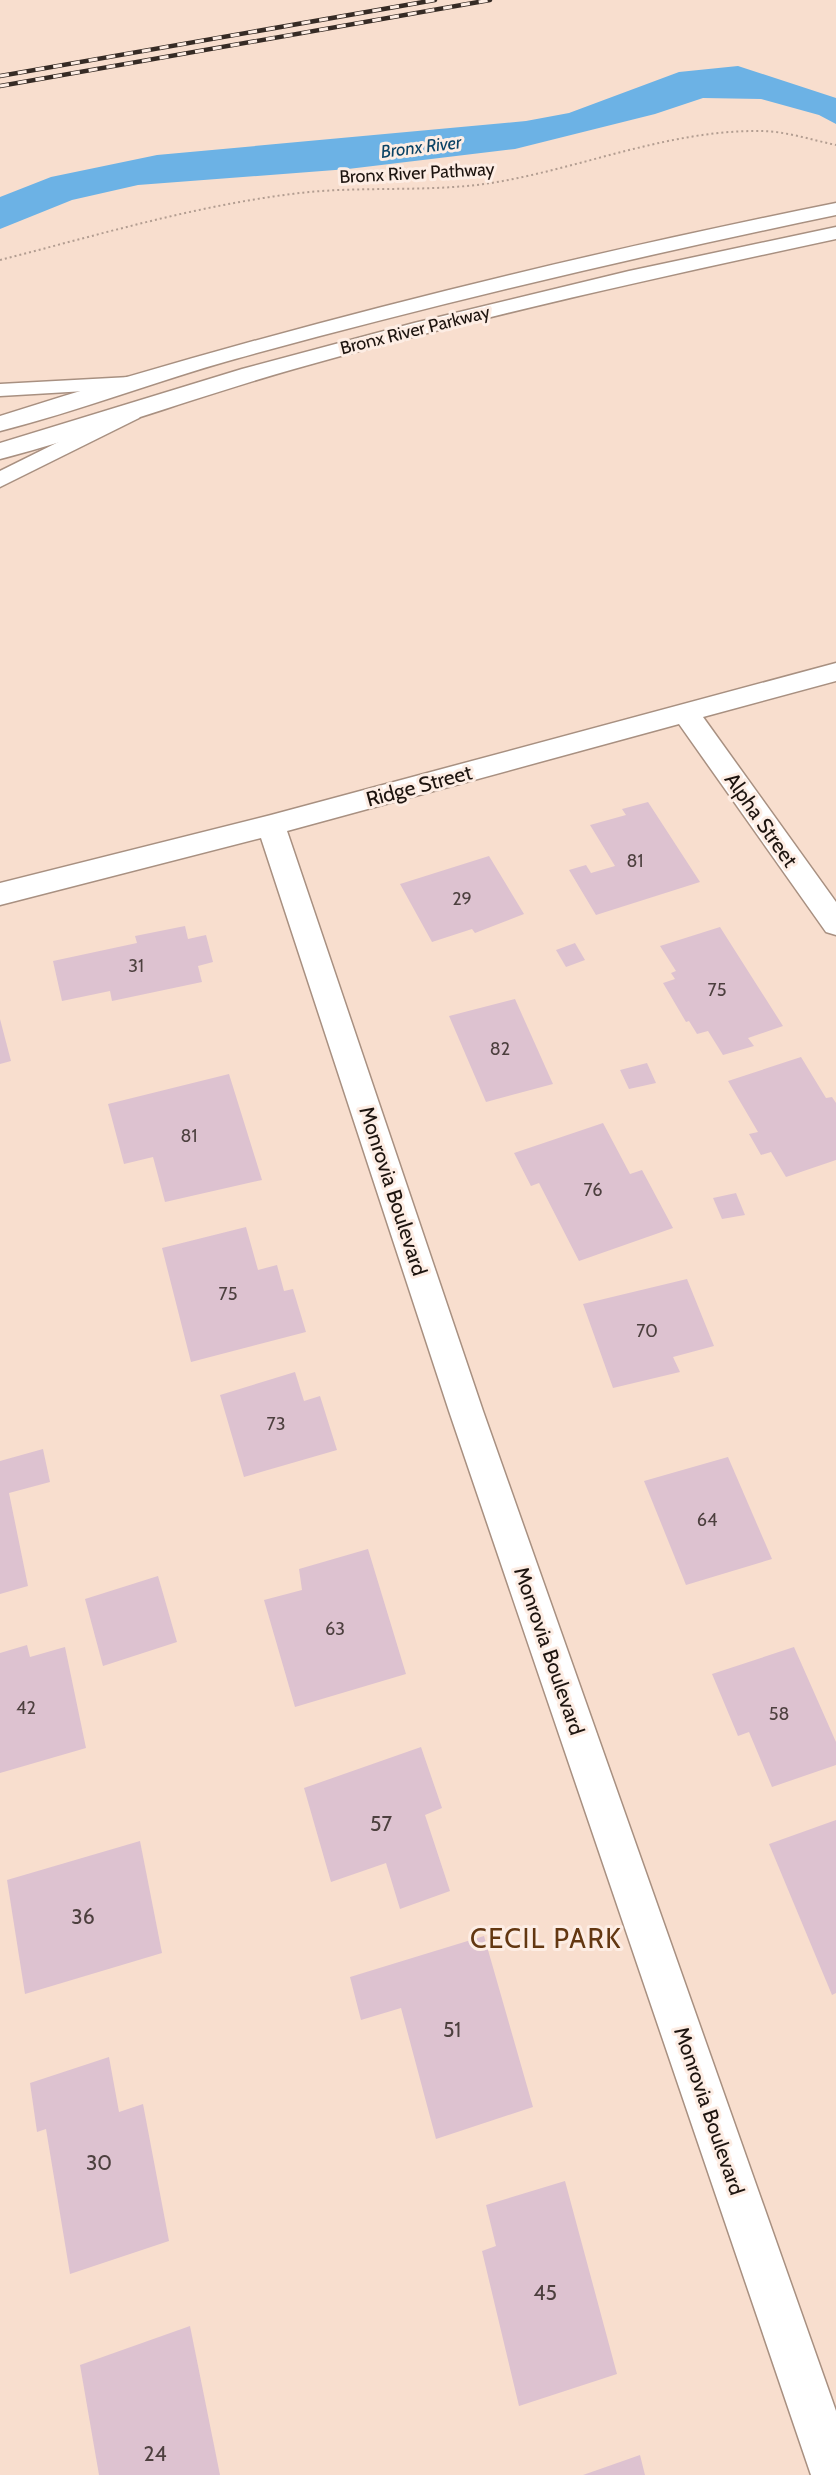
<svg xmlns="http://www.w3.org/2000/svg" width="836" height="2475" viewBox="0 0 836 2475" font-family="Cabin,sans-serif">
	<rect width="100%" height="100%" fill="#f8dece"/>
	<polygon fill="#6cb2e5" points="738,66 836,98 836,124 819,115 761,99 703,98 655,114 515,149 348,169 138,185 72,200 0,229 0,197 51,177 157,155 526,121 569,113 679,72"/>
	<g fill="#ddc2d0">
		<polygon points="648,802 700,882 596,915 569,870 586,865 591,873 615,866 590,825 626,815 622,809"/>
		<polygon points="489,856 524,914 475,933 472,929 432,942 400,884"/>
		<polygon points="185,926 188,939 206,935 213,962 198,966 202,982 112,1001 110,991 62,1001 53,961 137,943 135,936"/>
		<polygon points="720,927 783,1026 748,1038 754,1046 723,1055 708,1031 697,1034 689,1021 686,1022 663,983 675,979 671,973 676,971 660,946"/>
		<polygon points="575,943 585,960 566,967 556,950"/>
		<polygon points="515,999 553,1084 486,1102 449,1016"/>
		<polygon points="0,1019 11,1061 0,1064"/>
		<polygon points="801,1057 826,1098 832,1097 836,1103 836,1160 786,1177 771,1152 761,1155 749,1134 758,1132 728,1081"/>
		<polygon points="647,1063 656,1083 629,1089 620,1070"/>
		<polygon points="229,1074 262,1180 165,1202 153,1157 124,1164 108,1104"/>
		<polygon points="603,1123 630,1174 642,1170 673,1228 579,1261 539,1183 531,1186 514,1153"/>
		<polygon points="736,1193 745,1215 722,1219 713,1198"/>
		<polygon points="246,1227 258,1270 277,1265 284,1291 293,1289 306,1332 191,1362 162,1248"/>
		<polygon points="687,1279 714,1346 673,1357 680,1372 613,1388 583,1304"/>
		<polygon points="295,1372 304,1401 320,1396 337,1450 244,1477 220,1395"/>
		<polygon points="43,1449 50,1482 9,1493 28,1586 0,1594 0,1461"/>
		<polygon points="728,1457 772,1559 686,1585 644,1481"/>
		<polygon points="368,1549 406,1674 295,1707 264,1600 302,1590 299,1569"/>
		<polygon points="158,1576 177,1642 103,1666 85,1599"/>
		<polygon points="27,1645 30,1657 65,1647 86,1748 0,1773 0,1653"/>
		<polygon points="794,1647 836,1742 836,1765 772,1787 749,1732 738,1736 712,1674"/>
		<polygon points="421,1747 442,1808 425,1815 450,1891 400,1909 386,1863 331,1882 304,1788"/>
		<polygon points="836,1820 836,1993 832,1995 769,1844"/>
		<polygon points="140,1841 162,1953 25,1994 7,1880"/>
		<polygon points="484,1936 533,2107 436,2139 401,2008 361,2020 350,1977"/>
		<polygon points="109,2057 119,2112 143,2104 169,2241 70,2274 46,2129 37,2132 30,2083"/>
		<polygon points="565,2181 617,2374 519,2406 482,2251 496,2246 486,2205"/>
		<polygon points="190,2326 220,2475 99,2475 80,2365"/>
		<polygon points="640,2455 645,2475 583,2475"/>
	</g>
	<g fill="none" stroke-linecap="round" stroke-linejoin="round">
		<g stroke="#a89081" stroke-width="3">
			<g id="service">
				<polygon points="130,377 137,378 141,383 137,388 0,396 0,384"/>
				<polygon points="131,406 139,408 142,413 139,418 0,487 0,471"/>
			</g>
		</g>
		<g stroke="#a89081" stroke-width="3">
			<polygon id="minor" points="836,663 836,681 703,717 836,902 836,935 826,932 679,724 287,831 483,1411 836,2411 836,2475 811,2475 449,1411 261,838 0,905 0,883 271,815"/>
		</g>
		<g stroke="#a89081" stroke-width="3">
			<g id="trunk">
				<path d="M836,203v12c-202,42 -402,89 -601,144 -79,22 -156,52 -235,72v-15c275,-87 554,-156 836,-213z"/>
				<path d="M836,227v12c-182,39 -363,79 -542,130 -98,28 -195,64 -294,90v-16l242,-74 172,-46 215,-52z"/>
			</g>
		</g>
		<path stroke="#b29d91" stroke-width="2" stroke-dasharray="2 3" stroke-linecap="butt" d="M0,260c102,-26 204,-57 309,-68 65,-6 130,1 194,-11 86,-16 169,-51 257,-50 25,0 52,9 76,14"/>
		<use href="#service" fill="#fff" fill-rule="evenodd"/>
		<use href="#minor" fill="#fff" fill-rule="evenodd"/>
		<use href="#trunk" fill="#fff" fill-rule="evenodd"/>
		<g stroke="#362b25" stroke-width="4.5">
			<g id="rail">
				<polyline points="0,76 435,0"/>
				<polyline points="0,86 490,0"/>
			</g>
		</g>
		<use href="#rail" stroke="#fdede4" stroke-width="3" stroke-dasharray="9" stroke-linecap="butt"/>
	</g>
	<g text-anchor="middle" stroke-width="6" stroke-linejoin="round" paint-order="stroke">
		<g font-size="18" font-style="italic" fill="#0b4365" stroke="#fdede4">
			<text transform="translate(421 147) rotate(-7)" y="6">Bronx River</text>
		</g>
		<g font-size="18" fill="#1d140f" stroke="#fdede4">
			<text transform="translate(417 173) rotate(-3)" y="6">Bronx River Pathway</text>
			<text transform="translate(415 330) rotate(-14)" y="6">Bronx River Parkway</text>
		</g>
		<g font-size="18" fill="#4d403f">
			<text x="635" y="867">81</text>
			<text x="462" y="905">29</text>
			<text x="136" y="972">31</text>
			<text x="717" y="996">75</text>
			<text x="500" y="1055">82</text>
			<text x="189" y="1142">81</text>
			<text x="593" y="1196">76</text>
			<text x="228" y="1300">75</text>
			<text x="647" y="1337">70</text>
			<text x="276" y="1430">73</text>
			<text x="707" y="1526">64</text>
			<text x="335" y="1635">63</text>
			<text x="26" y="1714">42</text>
			<text x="779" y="1720">58</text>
		</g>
		<g font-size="21" fill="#1d140f" stroke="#fdede4">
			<text transform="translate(419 786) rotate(-15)" y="7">Ridge Street</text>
			<text transform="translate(761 820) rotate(55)" y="7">Alpha Street</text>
			<text transform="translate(393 1191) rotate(72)" y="7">Monrovia Boulevard</text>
			<text transform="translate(549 1651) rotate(71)" y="7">Monrovia Boulevard</text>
			<text transform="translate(709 2111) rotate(71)" y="7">Monrovia Boulevard</text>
		</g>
		<g font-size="21" fill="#4d403f">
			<text x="381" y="1831">57</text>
			<text x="83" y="1924">36</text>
			<text x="452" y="2037">51</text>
			<text x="99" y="2170">30</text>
			<text x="545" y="2300">45</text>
			<text x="155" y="2461">24</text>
		</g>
		<g font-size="27" letter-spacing="1.5" fill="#633711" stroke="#fdede4">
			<text x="546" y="1948">CECIL PARK</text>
		</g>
	</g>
</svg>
